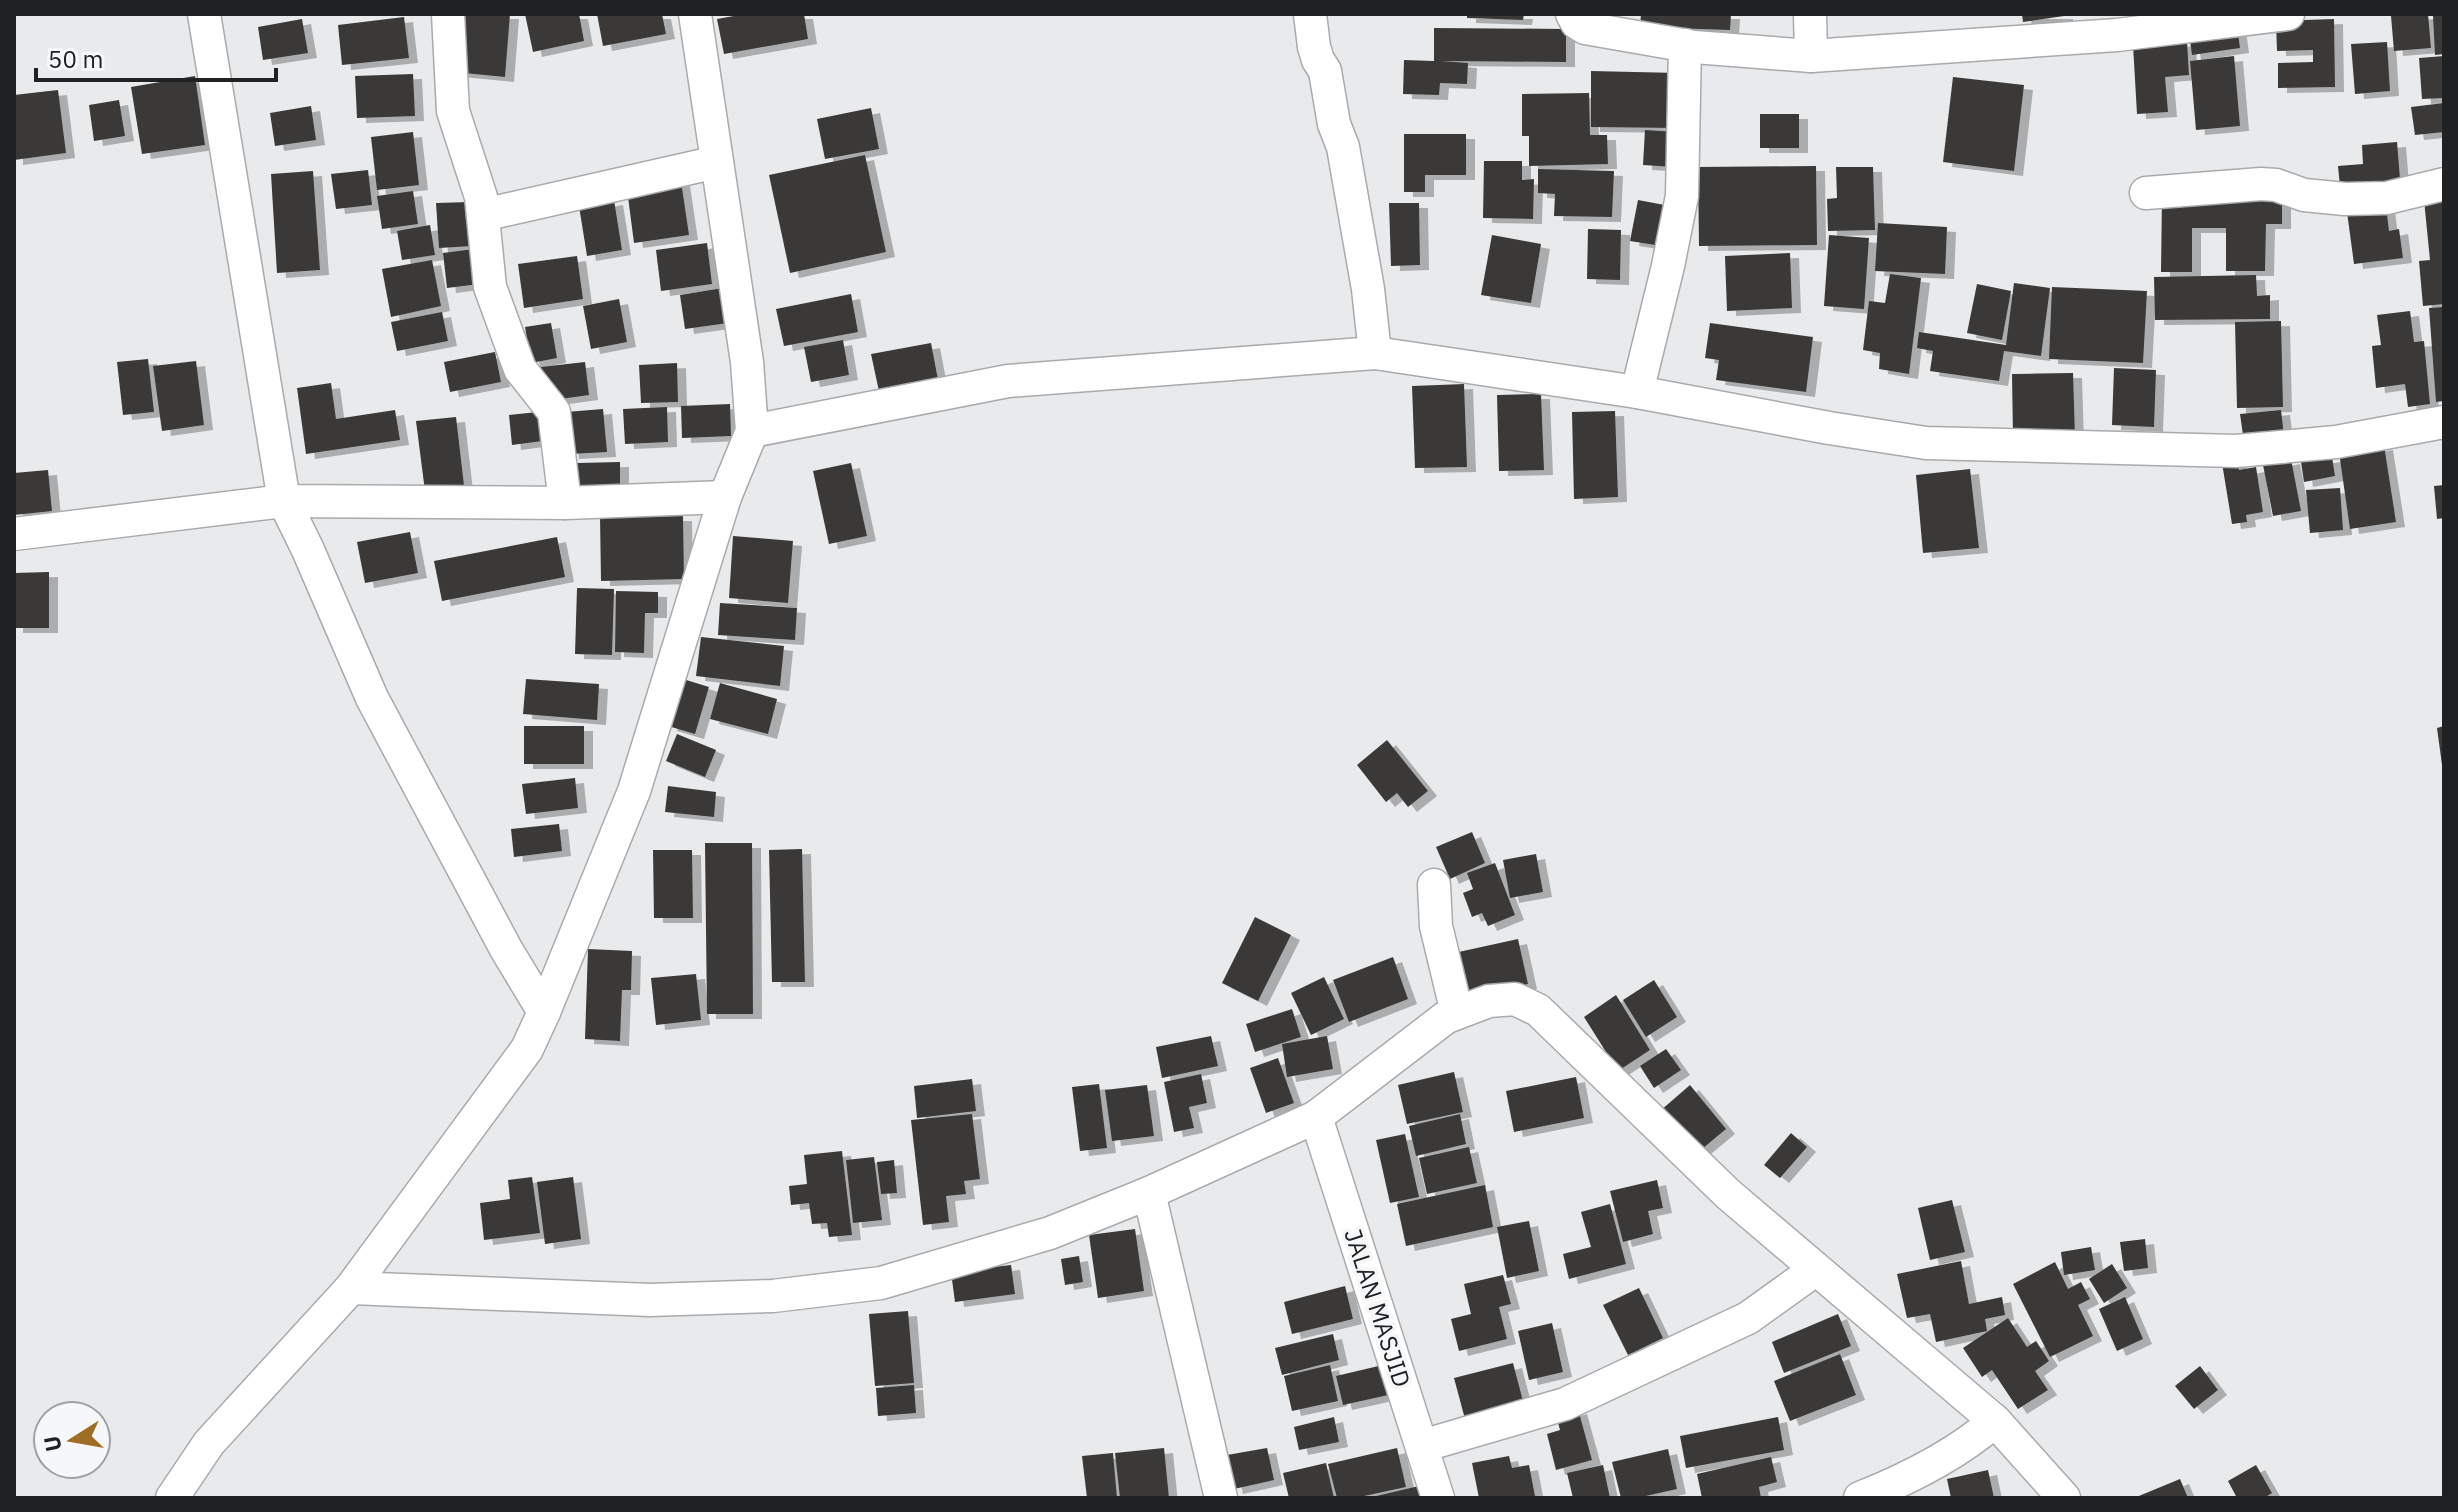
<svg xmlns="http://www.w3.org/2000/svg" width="2458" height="1512" viewBox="0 0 2458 1512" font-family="'IBM Plex Sans',sans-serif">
	<defs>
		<filter id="shadow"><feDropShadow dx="9" dy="5" stdDeviation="0" flood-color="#0004"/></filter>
	</defs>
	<rect width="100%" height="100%" fill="#e9eaec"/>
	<g fill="#3b3938" filter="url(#shadow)">
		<polygon points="459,14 510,14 505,77 454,72"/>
		<polygon points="525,14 579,14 584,41 533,52"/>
		<polygon points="597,14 662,14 666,34 603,46"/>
		<polygon points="745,14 804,14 808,39 724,54 717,19"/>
		<polygon points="1467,14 1524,14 1523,20 1467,18"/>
		<polygon points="1641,14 1731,14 1730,30 1640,27"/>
		<polygon points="2022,14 2064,14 2064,16 2023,22"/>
		<polygon points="2428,14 2431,48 2394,51 2391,16"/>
		<polygon points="2433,16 2444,16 2444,54 2435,55"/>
		<polygon points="404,17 409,58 342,65 338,25"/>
		<polygon points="302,19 308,53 263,60 258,27"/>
		<polygon points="2334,19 2335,87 2278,88 2278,63 2313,62 2313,50 2277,51 2276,21"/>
		<polygon points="2237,26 2240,48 2192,55 2189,33"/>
		<polygon points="1434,28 1566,29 1566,62 1441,61 1468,63 1467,84 1440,83 1439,95 1403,94 1404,60 1434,61"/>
		<polygon points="2187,41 2189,75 2165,77 2168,112 2137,114 2133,45"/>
		<polygon points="2387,42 2390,91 2355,94 2351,44"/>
		<polygon points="2234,56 2240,126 2196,130 2190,61"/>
		<polygon points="2444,56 2444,98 2422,99 2419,58"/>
		<polygon points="1591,71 1679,73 1678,128 1591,127"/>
		<polygon points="413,74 415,116 357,118 355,76"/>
		<polygon points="195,76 205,145 142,154 131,87"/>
		<polygon points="1953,77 2024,85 2014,171 1943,162"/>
		<polygon points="58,90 66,153 14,160 14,95"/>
		<polygon points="1589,93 1590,135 1607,135 1608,164 1529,166 1529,136 1522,136 1522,94"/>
		<polygon points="119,100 125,136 94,141 89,105"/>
		<polygon points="2444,103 2444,132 2415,135 2411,107"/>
		<polygon points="311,106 316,140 275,146 270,113"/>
		<polygon points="871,108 879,149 825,159 817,119"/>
		<rect x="1760" y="114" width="39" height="34"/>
		<polygon points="1645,130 1677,132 1674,167 1643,165"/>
		<polygon points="413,132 419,185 377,190 371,137"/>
		<polygon points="1404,134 1466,134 1466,175 1425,175 1425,192 1404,192"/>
		<polygon points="2397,142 2401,191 2341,197 2338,166 2363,164 2362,145"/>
		<polygon points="865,155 886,252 790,273 769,175"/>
		<polygon points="1484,161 1522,161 1522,180 1534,179 1533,219 1483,218"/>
		<polygon points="1816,166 1817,245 1699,246 1698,167"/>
		<polygon points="1836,167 1873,167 1875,230 1828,231 1827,199 1837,198"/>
		<polygon points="1538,169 1614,171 1612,217 1554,216 1555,194 1538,193"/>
		<polygon points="368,170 372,205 336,209 331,174"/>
		<polygon points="313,171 320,270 277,273 271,174"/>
		<polygon points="681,181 689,235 634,243 627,189"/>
		<polygon points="2444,188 2444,304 2423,306 2419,261 2430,260 2423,190"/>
		<polygon points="413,191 418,224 382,229 377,196"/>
		<polygon points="2162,194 2282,195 2282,224 2266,224 2265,271 2226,271 2226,228 2192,228 2192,272 2161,272"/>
		<polygon points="614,200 622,250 587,256 579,206"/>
		<polygon points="1638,200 1675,207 1668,247 1630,241"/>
		<polygon points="470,202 472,246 439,248 436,203"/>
		<polygon points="1389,203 1419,203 1420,265 1391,266"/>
		<polygon points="2386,206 2389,231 2399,229 2403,258 2354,264 2347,212"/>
		<polygon points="1878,223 1947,227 1945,274 1875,271"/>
		<polygon points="430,225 435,255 402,260 397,231"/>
		<polygon points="1588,229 1621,230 1620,280 1587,279"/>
		<polygon points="1492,235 1541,244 1531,303 1481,295"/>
		<polygon points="1829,235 1869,238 1864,309 1824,306"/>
		<polygon points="707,243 712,284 661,291 656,250"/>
		<polygon points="482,248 487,283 447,288 443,253"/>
		<polygon points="1790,253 1792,308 1727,311 1725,256"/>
		<polygon points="577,256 583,299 524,308 518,264"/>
		<polygon points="432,260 441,306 391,317 382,269"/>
		<polygon points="1890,274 1921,278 1909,374 1879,369 1880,353 1863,350 1869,301 1885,303"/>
		<polygon points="2256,275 2257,296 2270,295 2270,319 2155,320 2154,277"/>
		<polygon points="2014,283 2050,288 2041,356 2004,351 1999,381 1930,371 1933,351 1917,348 1919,332 2006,345"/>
		<polygon points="1977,284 2011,291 2002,340 1967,333"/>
		<polygon points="2052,287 2147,291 2143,363 2049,359"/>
		<polygon points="723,288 728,323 685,329 680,295"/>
		<polygon points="851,294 858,332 784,346 776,309"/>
		<polygon points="619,299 627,342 591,349 583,306"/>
		<polygon points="2444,307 2444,401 2436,402 2429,308"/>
		<polygon points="2410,311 2414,342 2424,341 2430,404 2408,407 2405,384 2376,388 2372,346 2381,345 2377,315"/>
		<polygon points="442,312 448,341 397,351 391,322"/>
		<polygon points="2281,321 2283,407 2237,408 2235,322"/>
		<polygon points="551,323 557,358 531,363 525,327"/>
		<polygon points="1710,323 1813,337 1806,392 1716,380 1719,360 1705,358"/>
		<polygon points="843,340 849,375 811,382 804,347"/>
		<polygon points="931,343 939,385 880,396 871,354"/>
		<polygon points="495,352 501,382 450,392 444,362"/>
		<polygon points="148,359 154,412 123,415 117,362"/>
		<polygon points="196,361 204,425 162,431 153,366"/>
		<polygon points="585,362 589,395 546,401 541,367"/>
		<polygon points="677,363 678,402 641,403 639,365"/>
		<polygon points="2114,368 2156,370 2154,427 2112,425"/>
		<polygon points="2073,373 2075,436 2013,437 2012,374"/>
		<polygon points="331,383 336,419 395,410 400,440 306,454 297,388"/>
		<polygon points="1464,384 1467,467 1415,468 1412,386"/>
		<polygon points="1541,394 1544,470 1499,471 1497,395"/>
		<polygon points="730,404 731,436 682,438 681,406"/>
		<polygon points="667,407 668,442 625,444 623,409"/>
		<polygon points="603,409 607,452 570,454 566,412"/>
		<polygon points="2281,410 2285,444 2245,449 2240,414"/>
		<polygon points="547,411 550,440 512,445 509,415"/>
		<polygon points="1615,411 1618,497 1574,499 1572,412"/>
		<polygon points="456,417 465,494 426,499 416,421"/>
		<polygon points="2384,445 2396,522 2350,529 2339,452"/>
		<polygon points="2332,457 2335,476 2304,482 2301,462"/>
		<polygon points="2291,459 2301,511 2273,516 2263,465"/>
		<polygon points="2237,460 2239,470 2256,467 2263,512 2246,515 2247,522 2232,524 2222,463"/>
		<polygon points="620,462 620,498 577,498 577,463"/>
		<polygon points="851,463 867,536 829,544 813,471"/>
		<polygon points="1970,469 1979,548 1923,553 1916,475"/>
		<polygon points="48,470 52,511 14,515 14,473"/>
		<polygon points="2444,485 2444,518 2437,519 2434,486"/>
		<polygon points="2340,488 2343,530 2310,533 2306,490"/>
		<polygon points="683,516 684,579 601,581 600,517"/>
		<polygon points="410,532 418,573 365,583 357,542"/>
		<polygon points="733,536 793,541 788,603 729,598"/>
		<polygon points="557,537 565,577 442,601 434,561"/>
		<polygon points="49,572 49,628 14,628 14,573"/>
		<polygon points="577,588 614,589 612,655 575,654"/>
		<polygon points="616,591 658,592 658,613 645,613 644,653 615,652"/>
		<polygon points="720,603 797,608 795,640 718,635"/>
		<polygon points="701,637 784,646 780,686 696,676"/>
		<polygon points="526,679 599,684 597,720 523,714"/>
		<polygon points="683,679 709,687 695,734 668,726"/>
		<polygon points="720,683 777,699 768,734 710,719"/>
		<rect x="524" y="726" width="60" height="38"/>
		<polygon points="2444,726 2444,765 2442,765 2437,728"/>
		<polygon points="677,734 716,750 705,777 666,761"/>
		<polygon points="1387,740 1428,791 1408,807 1397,793 1386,802 1357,765"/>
		<polygon points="575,778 578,808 526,814 522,784"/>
		<polygon points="668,786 716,792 714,817 665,812"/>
		<polygon points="559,824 562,851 514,857 511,829"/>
		<polygon points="1472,832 1485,863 1450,879 1436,847"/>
		<polygon points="705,843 752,843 753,1014 707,1014"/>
		<polygon points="802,849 805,982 772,982 769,850"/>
		<polygon points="653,850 692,850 693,918 654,918"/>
		<polygon points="1536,854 1543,892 1510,898 1503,860"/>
		<polygon points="1495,863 1515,915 1488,926 1482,913 1472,917 1463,893 1473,889 1467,873"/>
		<polygon points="1255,917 1291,935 1258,1001 1222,983"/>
		<polygon points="1518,939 1528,984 1465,998 1454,953"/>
		<polygon points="588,949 632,951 631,990 622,990 620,1041 585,1039"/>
		<polygon points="1393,957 1408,999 1349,1022 1333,980"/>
		<polygon points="696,974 701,1020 656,1025 651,978"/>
		<polygon points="1324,977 1344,1019 1311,1035 1291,993"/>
		<polygon points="1654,980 1677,1017 1646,1037 1623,1000"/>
		<polygon points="1616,995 1650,1050 1618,1071 1584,1017"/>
		<polygon points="1292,1009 1301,1037 1255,1052 1246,1024"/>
		<polygon points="1211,1036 1218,1066 1162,1078 1156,1047"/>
		<polygon points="1327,1036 1333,1069 1287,1077 1282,1044"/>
		<polygon points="1666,1049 1681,1070 1654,1088 1640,1066"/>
		<polygon points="1278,1058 1294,1103 1266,1113 1250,1068"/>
		<polygon points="1454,1072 1463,1112 1407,1124 1398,1085"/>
		<polygon points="1201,1074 1207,1103 1189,1107 1194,1128 1174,1132 1164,1082"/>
		<polygon points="1576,1077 1584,1118 1514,1132 1506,1091"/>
		<polygon points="972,1079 976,1111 917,1118 914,1086"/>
		<polygon points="1099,1084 1107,1148 1080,1151 1072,1087"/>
		<polygon points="1147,1085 1154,1136 1112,1141 1105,1090"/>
		<polygon points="1690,1085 1726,1129 1696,1154 1660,1111"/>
		<polygon points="972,1114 980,1179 964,1181 966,1194 946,1196 949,1222 923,1225 911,1120"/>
		<polygon points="1460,1114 1466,1144 1416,1156 1409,1126"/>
		<polygon points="1791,1133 1807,1147 1780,1178 1764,1165"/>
		<polygon points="1405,1134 1419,1197 1390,1203 1376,1140"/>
		<polygon points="1469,1147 1477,1183 1427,1194 1419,1158"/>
		<polygon points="842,1151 852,1235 829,1237 827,1223 812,1224 809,1203 791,1205 789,1186 807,1184 804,1155"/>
		<polygon points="874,1157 882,1220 853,1223 846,1160"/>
		<polygon points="894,1160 897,1193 881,1194 877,1162"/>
		<polygon points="532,1177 540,1233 484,1240 480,1203 510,1199 508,1180"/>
		<polygon points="573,1177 581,1239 545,1244 537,1182"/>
		<polygon points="1657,1180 1663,1208 1648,1211 1653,1234 1623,1242 1610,1191"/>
		<polygon points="1485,1185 1493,1227 1406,1246 1397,1204"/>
		<polygon points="1952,1200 1965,1252 1930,1260 1918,1208"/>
		<polygon points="1610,1204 1626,1264 1569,1279 1563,1254 1591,1247 1581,1212"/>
		<polygon points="1529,1221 1539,1271 1507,1278 1497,1227"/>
		<polygon points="1135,1229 1144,1291 1098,1298 1089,1235"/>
		<polygon points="2145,1239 2148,1268 2124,1271 2120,1242"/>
		<polygon points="2091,1247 2095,1270 2064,1275 2061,1252"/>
		<polygon points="1079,1256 1083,1282 1065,1285 1061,1259"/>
		<polygon points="1961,1261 1969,1304 2002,1297 2005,1315 1985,1319 1987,1331 1936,1342 1930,1314 1907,1318 1897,1274"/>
		<polygon points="2055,1262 2068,1289 2081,1282 2090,1299 2078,1305 2093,1336 2050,1357 2013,1284"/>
		<polygon points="2112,1264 2127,1288 2104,1303 2089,1279"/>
		<polygon points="1011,1265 1015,1294 955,1302 951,1272"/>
		<polygon points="1503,1275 1511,1304 1499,1307 1507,1339 1459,1351 1451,1319 1471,1314 1464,1284"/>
		<polygon points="1345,1286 1353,1319 1292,1334 1284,1302"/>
		<polygon points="1639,1288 1663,1338 1628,1355 1603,1305"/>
		<polygon points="2125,1297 2143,1339 2117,1351 2099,1309"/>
		<polygon points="908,1311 914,1383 875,1386 869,1314"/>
		<polygon points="1838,1314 1851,1346 1784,1373 1772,1342"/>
		<polygon points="2008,1318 2027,1347 2036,1341 2049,1361 2035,1371 2048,1390 2018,1409 1992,1370 1982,1377 1963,1348"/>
		<polygon points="1552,1323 1563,1372 1529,1380 1518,1331"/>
		<polygon points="1333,1334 1339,1360 1282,1375 1275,1348"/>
		<polygon points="1840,1354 1856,1395 1790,1421 1774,1381"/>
		<polygon points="1513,1363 1524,1405 1465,1419 1454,1378"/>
		<polygon points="1387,1364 1393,1394 1343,1405 1336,1376"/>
		<polygon points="1330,1365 1338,1401 1292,1411 1284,1376"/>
		<polygon points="2200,1366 2218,1390 2194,1409 2175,1386"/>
		<polygon points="914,1385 916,1413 878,1416 876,1388"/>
		<polygon points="1578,1409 1592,1460 1556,1470 1547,1434 1560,1430 1556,1415"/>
		<polygon points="1334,1417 1339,1442 1299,1450 1294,1427"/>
		<polygon points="1778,1417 1784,1450 1686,1468 1680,1436"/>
		<polygon points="1164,1448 1169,1498 1120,1498 1115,1453"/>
		<polygon points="1267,1448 1274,1480 1234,1489 1227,1455"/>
		<polygon points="1397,1448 1406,1487 1355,1498 1337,1498 1328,1464"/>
		<polygon points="1668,1449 1677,1489 1637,1498 1621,1498 1612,1462"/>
		<polygon points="1113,1453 1117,1498 1087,1498 1082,1456"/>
		<polygon points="1509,1456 1512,1468 1529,1465 1535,1496 1479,1498 1472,1463"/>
		<polygon points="1771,1457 1777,1482 1759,1487 1761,1498 1702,1498 1697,1474"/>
		<polygon points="1326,1463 1334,1498 1289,1498 1283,1473"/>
		<polygon points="1603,1465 1610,1498 1573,1498 1567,1473"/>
		<polygon points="2256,1465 2272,1493 2264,1498 2237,1498 2228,1481"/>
		<polygon points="1988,1470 1994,1498 1951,1498 1947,1479"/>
		<polygon points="2180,1479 2188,1498 2134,1498"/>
		<polygon points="1419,1486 1421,1498 1372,1498 1372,1497"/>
	</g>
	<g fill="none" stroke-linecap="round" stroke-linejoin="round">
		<g stroke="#a8aaac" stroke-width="35">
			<g id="minor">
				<polyline points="204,14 284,501 565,503 725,497"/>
				<polyline points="448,14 453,111 481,197 490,287 520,369 554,412 565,503"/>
				<polyline points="1572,14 1577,23 1585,28 1694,47 1811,56 2117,35 2288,14"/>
				<polyline points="1810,14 1811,56"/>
				<polyline points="2146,193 2261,184 2276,185 2304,195 2345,199 2387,198 2444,184"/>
				<polyline points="483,215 717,162"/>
				<polyline points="1375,353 1637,392 1829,428 1926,443 2236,451 2336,442 2444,422"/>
				<polyline points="1637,392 1668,266 1682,196 1685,45"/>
				<polyline points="752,431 1008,381 1375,353 1368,289 1343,147 1334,124 1325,71 1318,60 1314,47 1310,14"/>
				<polyline points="14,534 284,501 308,550 372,698 506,949 544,1012"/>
				<polyline points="1434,885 1436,926 1457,1013"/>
				<polyline points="1316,1117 1438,1498"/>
				<polyline points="1149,1193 1221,1498"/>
				<polyline points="351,1288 650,1300 773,1296 881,1283 1050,1233 1149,1193 1316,1117 1445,1018 1457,1013 1489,1001 1515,999 1538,1010 1728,1194 1995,1421 2064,1498"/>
				<polyline points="1422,1446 1565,1404 1748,1318 1815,1270"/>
				<polyline points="172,1498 209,1443 351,1288 527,1049 544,1012 634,791 725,497 752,431 747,362 695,14"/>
				<path d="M1860,1498c48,-19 96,-43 135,-77"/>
			</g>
		</g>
		<use href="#minor" stroke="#fff" stroke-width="32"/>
	</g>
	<g text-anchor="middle" stroke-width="8" stroke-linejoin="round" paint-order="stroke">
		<g font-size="24" fill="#202122" stroke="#f6f7f9">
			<text transform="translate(1377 1308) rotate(72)" y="8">JALAN MASJID</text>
		</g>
	</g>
	<rect width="2458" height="1512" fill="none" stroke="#202122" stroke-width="32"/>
	<g transform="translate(72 1440) rotate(259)"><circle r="38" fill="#f6f7f9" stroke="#a0a1a3" stroke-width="2"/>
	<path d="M0-6L14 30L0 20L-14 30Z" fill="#a06e23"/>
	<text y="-12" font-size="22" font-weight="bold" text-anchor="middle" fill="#202122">U</text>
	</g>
	<path d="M36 68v12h240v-12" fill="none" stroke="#202122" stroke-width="4"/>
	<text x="48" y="68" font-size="24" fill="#202122" stroke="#f6f7f9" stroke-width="6" paint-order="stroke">50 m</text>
</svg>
